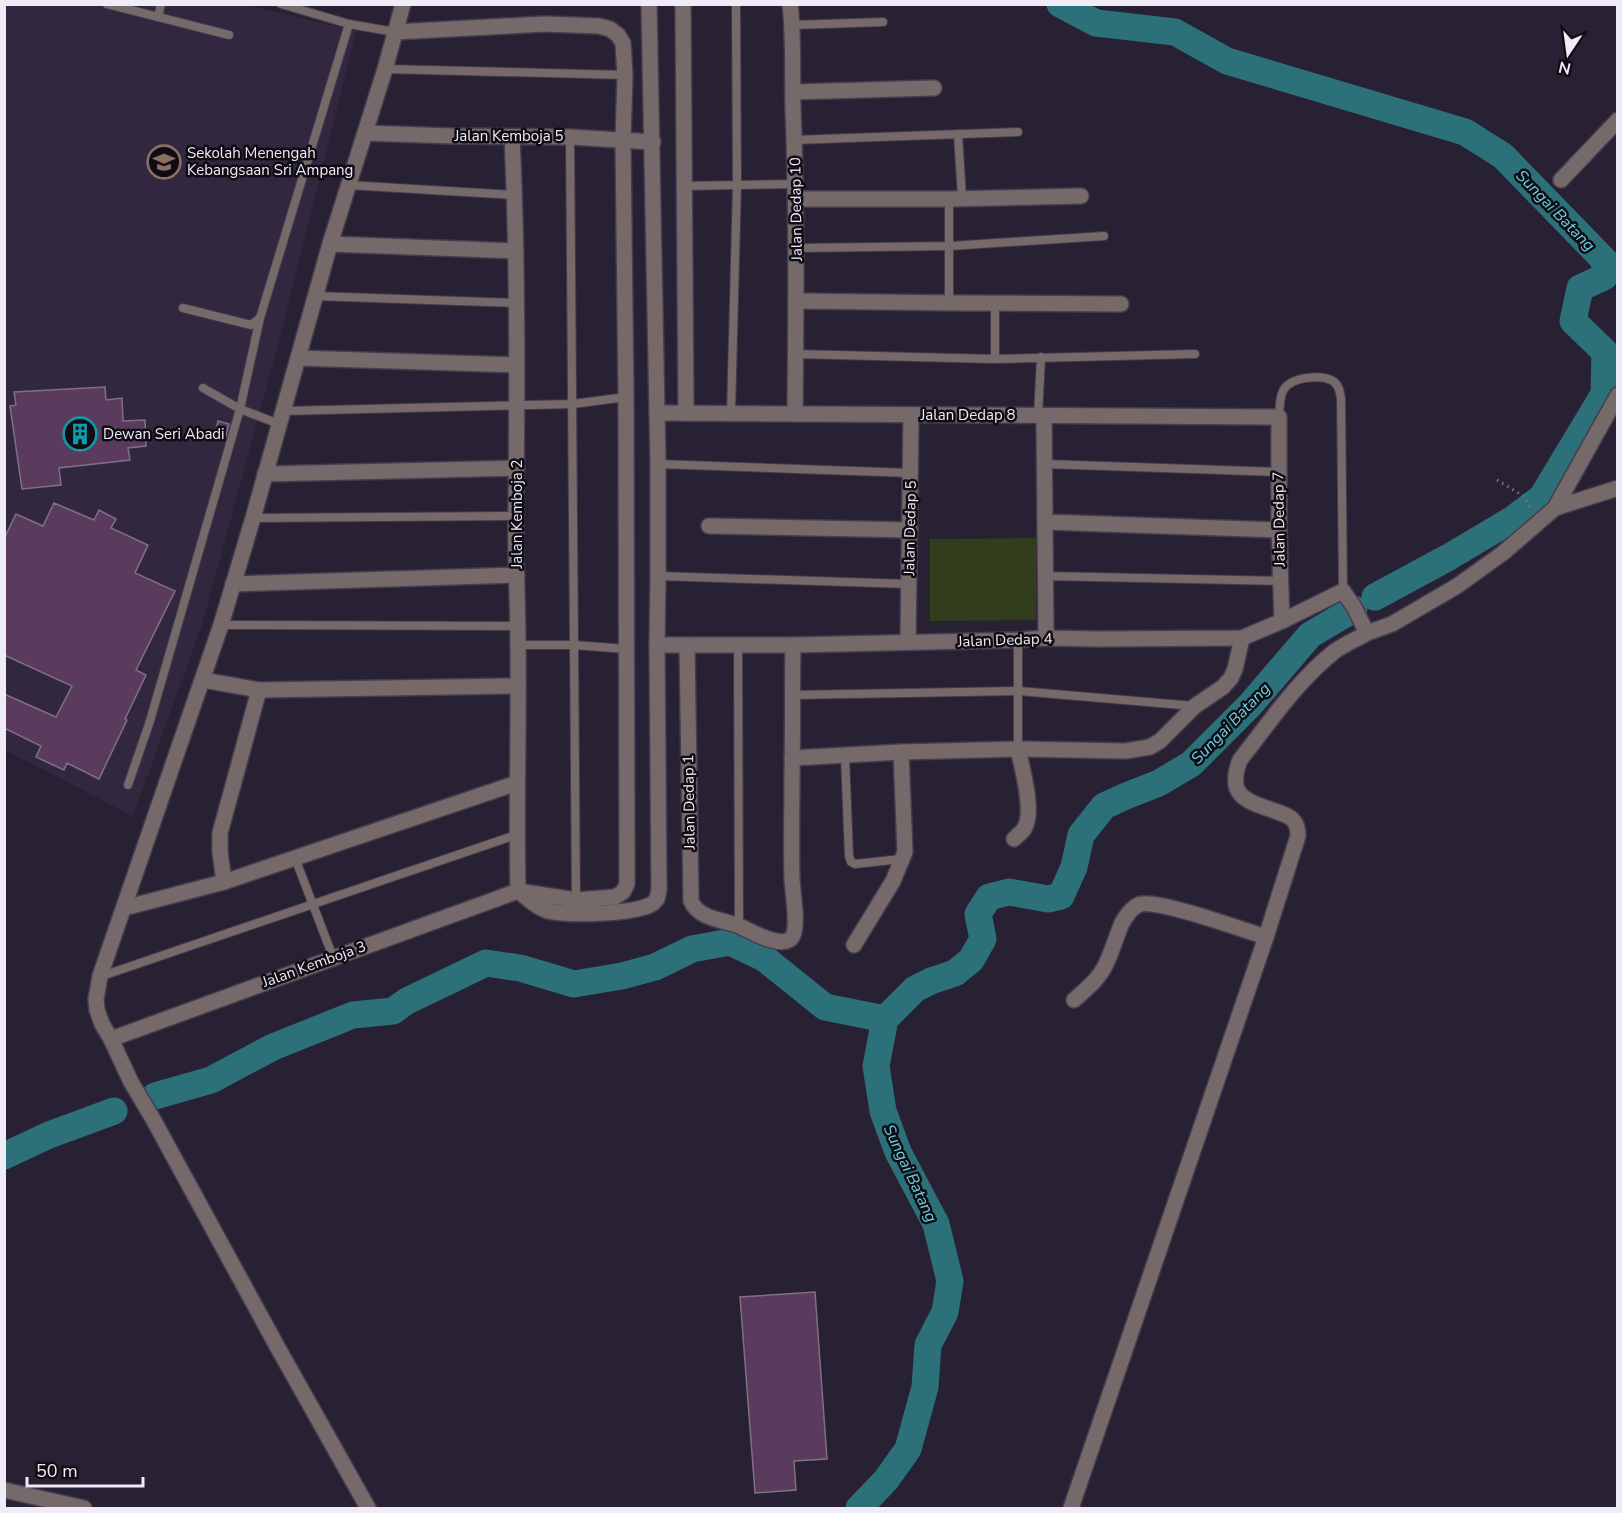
<svg xmlns="http://www.w3.org/2000/svg" width="1622" height="1513" viewBox="0 0 1622 1513" font-family="'Nunito Sans',sans-serif">
	<rect width="100%" height="100%" fill="#282133"/>
	<polygon fill="#312840" points="4,5 246,5 356,31 282,330 202,625 133,816 5,750"/>
	<polygon fill="#313d1c" points="1036,538 1036,620 930,621 930,539"/>
	<g fill="none" stroke-linecap="round" stroke-linejoin="round">
		<g stroke="#2c707a" stroke-width="27">
			<polyline points="1060,4 1096,23 1175,32 1227,61 1465,132 1503,156 1605,261 1604,277 1580,288 1573,321 1605,352 1604,394 1542,497 1513,519 1449,557 1375,597"/>
			<polyline points="155,1096 211,1080 273,1047 353,1015 393,1011 407,1001 486,963 520,968 574,984 622,976 655,967 692,949 730,942 764,958 825,1007 885,1019"/>
			<polyline points="4,1156 49,1135 114,1111"/>
			<polyline points="859,1508 886,1480 908,1449 925,1387 928,1345 945,1312 950,1281 936,1224 898,1152 883,1111 876,1066 885,1019 915,989 931,981 955,973 971,960 983,939 978,914 989,897 1009,892 1048,899 1061,896 1074,867 1081,835 1104,806 1126,796 1159,783 1191,764 1250,705 1310,635 1354,609"/>
		</g>
	</g>
	<g fill="#5a3b5e" stroke="#807083" stroke-width="1.5">
		<polygon points="105,387 106,400 122,398 123,421 145,420 146,446 128,448 130,460 59,468 61,485 22,489 10,406 16,405 14,392"/>
		<polygon points="218,421 229,424 226,436 215,434"/>
		<polygon points="54,503 94,520 99,510 116,519 111,528 148,545 135,573 175,591 136,670 146,675 125,719 127,720 99,779 67,763 64,770 36,757 41,746 4,728 4,694 56,717 72,686 4,655 4,539 16,514 43,526"/>
		<polygon points="815,1292 827,1459 794,1461 796,1490 755,1493 740,1297"/>
	</g>
	<g fill="none" stroke-linecap="round" stroke-linejoin="round">
		<g stroke="#443d4e" stroke-width="10">
			<g id="lane">
				<polyline points="107,4 229,35"/>
				<polyline points="281,4 349,24 395,32"/>
				<polyline points="158,17 161,4"/>
				<polyline points="793,25 883,22"/>
				<polyline points="385,69 625,75"/>
				<polyline points="958,134 962,198"/>
				<polyline points="570,137 576,900"/>
				<polyline points="794,140 1018,132"/>
				<polyline points="348,185 515,195"/>
				<polyline points="684,186 795,184"/>
				<polyline points="797,248 950,246 1104,236"/>
				<polyline points="314,296 517,303"/>
				<polyline points="949,302 949,199"/>
				<polyline points="995,304 995,359"/>
				<polyline points="183,308 251,325 260,318 349,24"/>
				<polyline points="795,354 995,359 1195,354"/>
				<polyline points="203,388 240,409 279,424"/>
				<polyline points="283,411 573,404 626,397"/>
				<polyline points="731,413 737,185 736,4"/>
				<polyline points="1038,416 1041,357"/>
				<path d="M1279,417c1,-8 0,-21 5,-28 8,-12 37,-15 49,-8 6,4 7,11 8,17l2,193"/>
				<polyline points="658,464 911,473"/>
				<polyline points="1045,464 1279,472"/>
				<polyline points="253,518 516,516"/>
				<polyline points="658,576 909,584"/>
				<polyline points="1046,576 1280,581"/>
				<polyline points="221,625 517,626"/>
				<polyline points="1018,640 1018,749"/>
				<polyline points="738,644 739,926"/>
				<polyline points="518,645 573,645 627,649"/>
				<polyline points="791,695 1019,691 1194,706"/>
				<polyline points="845,756 849,856 851,862 855,864 901,859"/>
				<polyline points="128,785 150,721 240,409 260,318"/>
				<polyline points="295,858 333,957"/>
				<polyline points="102,976 516,835"/>
			</g>
		</g>
		<g stroke="#443d4e" stroke-width="18">
			<g id="street">
				<polyline points="683,4 686,413"/>
				<path d="M790,4c4,35 2,70 3,105 4,102 3,203 2,305"/>
				<polyline points="793,92 934,88"/>
				<polyline points="365,133 452,136 570,137 653,142"/>
				<path d="M512,137c6,126 5,252 4,377 -1,44 2,88 2,132 1,82 -2,164 0,245"/>
				<polyline points="1561,180 1618,120"/>
				<polyline points="796,199 949,199 1081,196"/>
				<polyline points="330,244 516,251"/>
				<path d="M796,301c109,1 216,3 325,3"/>
				<polyline points="298,358 516,365"/>
				<polyline points="657,413 1279,417 1279,530 1282,621"/>
				<polyline points="1044,416 1046,638"/>
				<polyline points="265,474 517,468"/>
				<polyline points="1555,508 1618,395"/>
				<polyline points="1045,522 1279,530"/>
				<polyline points="709,526 910,530"/>
				<polyline points="233,584 517,575"/>
				<polyline points="908,642 911,415"/>
				<polyline points="657,645 793,645 1018,640 1046,638 1098,639 1242,638 1282,621 1343,591 1354,607 1367,633 1392,624 1457,586 1503,553 1555,508 1618,488"/>
				<path d="M687,645l4,256c7,17 30,19 46,24 12,5 39,22 52,15 12,-6 3,-49 3,-62 -1,-35 0,-70 0,-105 1,-43 0,-86 1,-128"/>
				<polyline points="203,680 259,690 518,686"/>
				<polyline points="792,758 901,752 1018,749 1126,751 1150,747 1160,741 1195,706 1223,687 1231,678 1235,669 1242,638"/>
				<path d="M1014,839c3,-3 8,-7 10,-10 11,-16 -2,-61 -6,-80"/>
				<polyline points="224,882 220,852 220,833 259,690"/>
				<path d="M521,893c8,7 17,15 27,18 19,5 84,3 102,-6 3,-1 5,-4 7,-6l2,-9 -2,-245 1,-69v-112l-9,-460"/>
				<polyline points="124,908 224,882 517,783"/>
				<polyline points="854,945 893,881 905,852 901,752"/>
				<path d="M1074,1000c11,-10 24,-20 31,-34 7,-14 11,-29 17,-43 4,-7 11,-17 19,-19 20,-4 102,26 125,33"/>
				<polyline points="111,1039 518,891 576,900 615,897 623,892 627,884 626,397 623,140 625,75 623,43 618,35 610,29 599,26 545,24 395,32"/>
				<polyline points="4,1490 84,1508"/>
				<polyline points="368,1508 278,1348 153,1119 131,1082 111,1039 102,1024 97,1010 96,999 100,976 221,625 253,518 330,244 385,69 403,4"/>
				<path d="M1071,1508l195,-571 32,-101c0,-6 -1,-13 -6,-17 -4,-4 -12,-6 -17,-8 -29,-10 -49,-15 -35,-51 30,-38 57,-79 95,-109 10,-7 22,-12 32,-18"/>
			</g>
		</g>
		<polyline stroke="#797483" stroke-width="3" stroke-dasharray="1.5 4.5" stroke-linecap="butt" points="1497,480 1525,497 1531,511"/>
		<use href="#lane" stroke="#75696a" stroke-width="8"/>
		<use href="#street" stroke="#75696a" stroke-width="15"/>
	</g>
	<defs>
		<g id="school-ring" transform="scale(1.725)"><circle r="9.5" fill="#0f0c14" stroke="#8d6e63" stroke-width="1.5"/><path d="M0-5L7-2L0 1L-7-2ZM-4 1L0 2.5L4 1V4Q0 6-4 4Z" fill="#8d6e63"/></g>
		<g id="building-ring" transform="scale(1.725)"><circle r="9.5" fill="#0f0c14" stroke="#0f9aa8" stroke-width="1.5"/><path d="M-4-6H4V6H1V3H-1V6H-4ZM-2.5-4.3h1.7v1.8h-1.7ZM.8-4.3h1.7v1.8H.8ZM-2.5-1h1.7V.8h-1.7ZM.8-1h1.7V.8H.8Z" fill="#0f9aa8"/></g>
	</defs>
	<g fill-rule="evenodd">
		<use href="#school-ring" x="164" y="162"/>
		<use href="#building-ring" x="80" y="434"/>
	</g>
	<g text-anchor="middle" stroke-width="5" stroke-linejoin="round" paint-order="stroke">
		<g font-size="15" fill="#efebf7" stroke="#0f0c14">
			<text x="509" y="141">Jalan Kemboja 5</text>
			<text transform="translate(796 209) rotate(-91)" y="5">Jalan Dedap 10</text>
			<text x="968" y="420">Jalan Dedap 8</text>
			<text transform="translate(517 514) rotate(-90)" y="5">Jalan Kemboja 2</text>
			<text transform="translate(1279 519) rotate(-91)" y="5">Jalan Dedap 7</text>
			<text transform="translate(910 528) rotate(-89)" y="5">Jalan Dedap 5</text>
			<text transform="translate(1005 640) rotate(-2)" y="5">Jalan Dedap 4</text>
			<text transform="translate(689 802) rotate(-91)" y="5">Jalan Dedap 1</text>
			<text transform="translate(314 964) rotate(-20)" y="5">Jalan Kemboja 3</text>
		</g>
		<g font-size="15" fill="#efebf7" stroke="#0f0c14" text-anchor="start">
			<text x="187" y="158">Sekolah Menengah<tspan x="187" dy="17">Kebangsaan Sri Ampang</tspan></text>
			<text x="103" y="439">Dewan Seri Abadi</text>
		</g>
		<g font-size="16" font-style="italic" fill="#6bd4e4" stroke="#0f0c14">
			<text transform="translate(1556 210) rotate(46)" y="6">Sungai Batang</text>
			<text transform="translate(1230 723) rotate(-46)" y="6">Sungai Batang</text>
			<text transform="translate(911 1173) rotate(65)" y="6">Sungai Batang</text>
		</g>
	</g>
	<rect width="1622" height="1513" fill="none" stroke="#efebf7" stroke-width="12"/>
	<g transform="translate(1568 54) rotate(193)" stroke="#0f0c14" stroke-width="4.5" paint-order="stroke">
	<path d="M0-4.5L10 22L0 15L-10 22Z" fill="#efebf7"/>
	<text y="-9" font-size="16" font-weight="bold" text-anchor="middle" fill="#efebf7">N</text>
	</g>
	<path d="M27 1477v9h116v-9" fill="none" stroke="#efebf7" stroke-width="3"/>
	<text x="36" y="1477" font-size="18" fill="#efebf7" stroke="#0f0c14" stroke-width="4.5" paint-order="stroke">50 m</text>
</svg>
